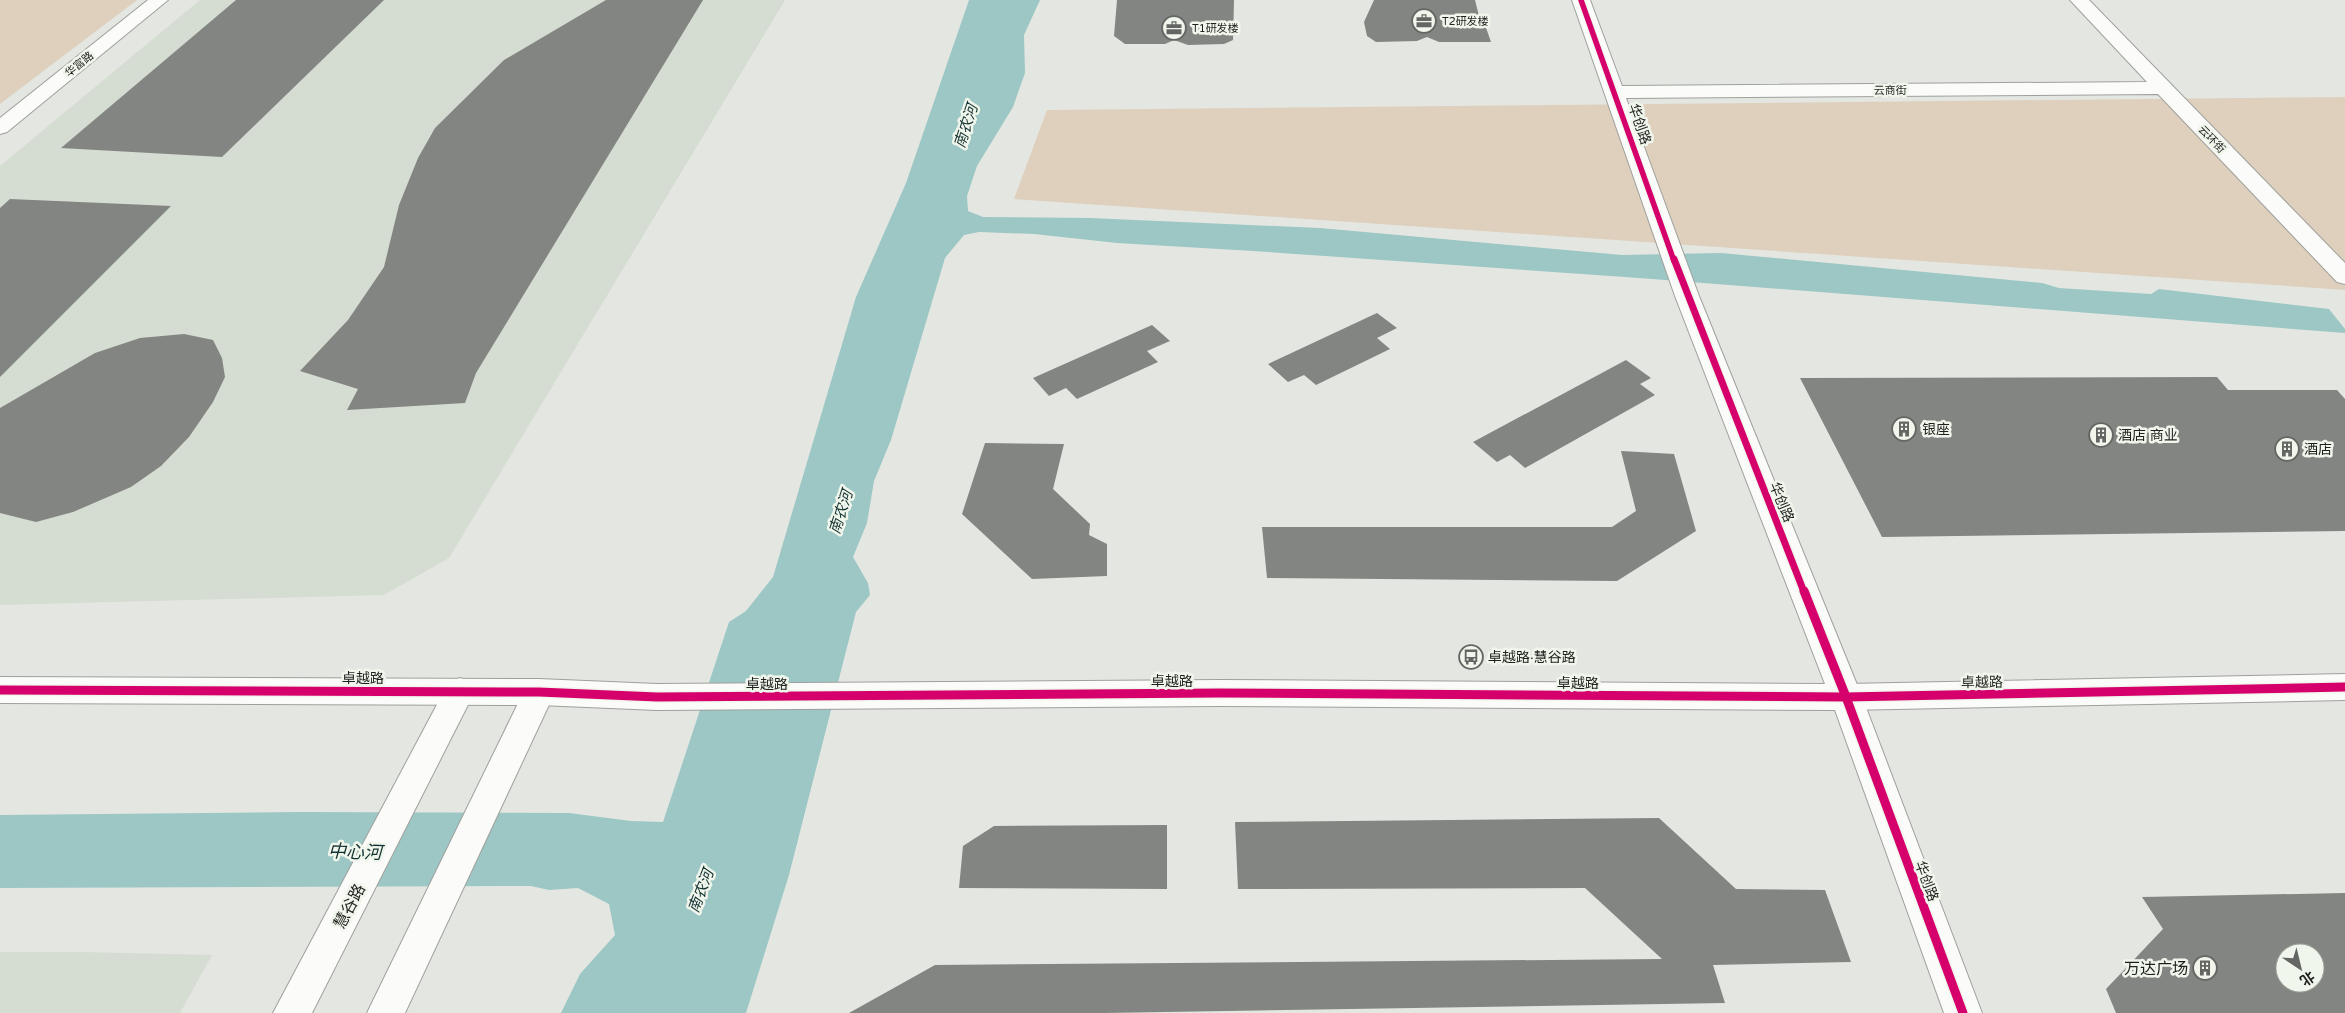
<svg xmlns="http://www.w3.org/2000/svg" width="2345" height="1013" viewBox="0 0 2345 1013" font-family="'Varela Round','Noto Sans SC',sans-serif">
	<rect width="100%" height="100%" fill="#e4e7e1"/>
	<g fill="#d5dcd1">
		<polygon points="200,0 785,0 449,558 384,595 0,605 0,166"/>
		<polygon points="0,952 82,952 212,955 180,1013 0,1013"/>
	</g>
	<g fill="#ded0bd">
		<polygon points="0,0 137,0 0,104"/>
		<polygon points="2345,97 2345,290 1014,199 1047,110"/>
	</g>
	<polygon fill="#9cc7c5" points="969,0 1040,0 1024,35 1025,73 1013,107 977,166 967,196 968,211 983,217 1090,218 1320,228 1622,255 1721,253 2042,283 2059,288 2151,294 2159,289 2329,309 2345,329 2345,333 1639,278 1253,251 1117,243 1034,234 979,232 964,235 945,258 891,440 874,481 867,523 853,557 868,583 870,595 856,612 789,875 746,1013 561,1013 580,974 615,935 609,904 578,888 549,890 531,886 0,888 0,815 299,812 569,813 631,821 663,822 729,622 746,611 773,577 856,297 906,183"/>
	<g fill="#828581" fill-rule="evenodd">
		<polygon points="236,0 384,0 222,157 61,148"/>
		<polygon points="606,0 703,0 476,373 465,403 347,410 358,389 300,371 348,320 384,267 399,205 418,158 435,128 504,60"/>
		<polygon points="1117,0 1234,0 1233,40 1224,44 1188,45 1174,40 1165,44 1125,44 1114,36"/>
		<polygon points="1374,0 1475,0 1479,16 1483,19 1491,42 1439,42 1427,37 1417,41 1376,42 1367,36 1364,22"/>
		<polygon points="10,199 171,206 0,377 0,208"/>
		<polygon points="1377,313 1397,328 1377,338 1390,349 1316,385 1304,375 1288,382 1268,364"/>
		<polygon points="1152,325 1170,341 1147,351 1158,362 1077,399 1066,388 1049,396 1033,378"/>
		<polygon points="184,334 213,340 222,358 225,377 213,402 189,437 161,466 131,487 73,512 36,522 0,513 0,408 95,353 140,338"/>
		<polygon points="1626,360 1651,378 1640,384 1655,395 1525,468 1510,455 1497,462 1473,442"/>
		<polygon points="2217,377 2228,390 2337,390 2345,399 2345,531 1882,537 1800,378"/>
		<polygon points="985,443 1064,444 1053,489 1090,524 1089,535 1107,544 1107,576 1032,579 962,514"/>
		<polygon points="1621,451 1674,454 1696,531 1617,581 1267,578 1262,527 1612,527 1636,511"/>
		<polygon points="1659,818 1736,889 1825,890 1851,962 1713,965 1725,1003 1105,1013 849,1013 935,965 1662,959 1585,888 1238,889 1235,822"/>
		<polygon points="1167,825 1167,889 959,888 963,846 994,826"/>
		<path d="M2345,893v120h-229l-10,-24 57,-60 -21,-32zM2285,953h30v30h-30z"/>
	</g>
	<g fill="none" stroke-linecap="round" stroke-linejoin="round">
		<g stroke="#9ea09c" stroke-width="2">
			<g id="minor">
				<polygon points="148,0 168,0 7,132 0,134 0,118"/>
				<polygon points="1572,0 1590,0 1622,86 2147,82 2070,0 2089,0 2345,263 2345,284 2337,282 2158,94 1626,98 1699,296 1862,697 1982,1013 1944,1013 1835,710 1220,706 657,710 539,705 0,703 0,677 539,679 657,684 1220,680 1825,684 1675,296"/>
			</g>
		</g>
		<g stroke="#9ea09c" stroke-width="2">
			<polygon id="tertiary" points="2345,674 2345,700 1846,710 1835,706 1830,697 1835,688 1846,684"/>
		</g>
		<g stroke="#9ea09c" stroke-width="2">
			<g id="secondary">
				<polygon points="460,678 471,682 475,691 312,1013 273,1013 449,682"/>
				<polygon points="539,679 550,683 555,692 405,1013 367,1013 528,683"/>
			</g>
		</g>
		<use href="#minor" fill="#fbfbfa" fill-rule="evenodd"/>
		<use href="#tertiary" fill="#fbfbfa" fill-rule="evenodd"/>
		<use href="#secondary" fill="#fbfbfa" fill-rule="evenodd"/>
		<g stroke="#f1f6ec" stroke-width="8">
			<polyline id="cycleway-far2" points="1581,0 1674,261"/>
		</g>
		<g stroke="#f1f6ec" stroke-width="10">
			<polyline id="cycleway-far1" points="1674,259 1804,592"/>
		</g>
		<g stroke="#f1f6ec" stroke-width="12">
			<g id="cycleway">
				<polyline points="1804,591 1846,697 1963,1013"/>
				<polyline points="0,690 539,692 657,697 1220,693 1846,697 2345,687"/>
			</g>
		</g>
		<use href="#cycleway-far2" stroke="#d6006c" stroke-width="5.5"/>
		<use href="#cycleway-far1" stroke="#d6006c" stroke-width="7"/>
		<use href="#cycleway" stroke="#d6006c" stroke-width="9"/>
	</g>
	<defs>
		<g id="office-ring" transform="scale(1.25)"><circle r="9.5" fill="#f1f6ec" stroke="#636662" stroke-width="1.5"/><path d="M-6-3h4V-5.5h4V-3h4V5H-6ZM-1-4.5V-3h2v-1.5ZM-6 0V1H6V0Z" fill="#636662"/></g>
		<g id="building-ring" transform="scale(1.25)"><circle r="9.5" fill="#f1f6ec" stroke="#636662" stroke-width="1.5"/><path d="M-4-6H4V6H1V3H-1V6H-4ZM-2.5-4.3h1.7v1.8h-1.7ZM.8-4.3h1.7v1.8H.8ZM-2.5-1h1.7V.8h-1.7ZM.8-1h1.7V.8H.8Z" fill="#636662"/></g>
		<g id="bus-ring" transform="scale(1.25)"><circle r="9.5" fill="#f1f6ec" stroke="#636662" stroke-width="1.5"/><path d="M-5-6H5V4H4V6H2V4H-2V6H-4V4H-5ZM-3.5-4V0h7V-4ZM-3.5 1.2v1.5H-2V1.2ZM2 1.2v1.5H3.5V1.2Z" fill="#636662"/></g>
	</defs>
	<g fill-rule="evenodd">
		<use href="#office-ring" x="1424" y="21"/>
		<use href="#office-ring" x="1174" y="28"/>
		<use href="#building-ring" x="1904" y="429"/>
		<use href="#building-ring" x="2101" y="435"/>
		<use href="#building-ring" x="2287" y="449"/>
		<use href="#bus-ring" x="1471" y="657"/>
		<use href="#building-ring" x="2205" y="968"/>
	</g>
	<g text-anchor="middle" stroke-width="5" stroke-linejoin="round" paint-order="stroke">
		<g font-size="11" fill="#1e201d" stroke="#f1f6ec" text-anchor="start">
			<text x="1442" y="25">T2研发楼</text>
			<text x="1192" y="32">T1研发楼</text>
		</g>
		<g font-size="11" fill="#1e201d" stroke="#f1f6ec">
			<text transform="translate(79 64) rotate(-39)" y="4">华富路</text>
			<text x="1890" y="94">云商街</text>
			<text transform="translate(2212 139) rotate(46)" y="4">云环街</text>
		</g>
		<g font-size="14" fill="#1e201d" stroke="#f1f6ec">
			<text transform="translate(1640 124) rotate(71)" y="5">华创路</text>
			<text transform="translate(1782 502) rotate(68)" y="5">华创路</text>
			<text x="363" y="683">卓越路</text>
			<text x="1172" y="686">卓越路</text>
			<text transform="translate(1982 682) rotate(-1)" y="5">卓越路</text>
			<text x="1578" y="688">卓越路</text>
			<text x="767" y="689">卓越路</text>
			<text transform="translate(1927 881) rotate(70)" y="5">华创路</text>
		</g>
		<g font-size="14" fill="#1e201d" stroke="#f1f6ec" text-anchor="start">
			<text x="1922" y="434">银座</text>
			<text x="2118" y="440">酒店 商业</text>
			<text x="2304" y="454">酒店</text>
			<text x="1488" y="662">卓越路·慧谷路</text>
		</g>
		<g font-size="15" font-style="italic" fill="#133232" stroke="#f1f6ec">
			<text transform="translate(966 126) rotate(-72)" y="5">南农河</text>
			<text transform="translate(841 512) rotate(-72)" y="5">南农河</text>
			<text transform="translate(701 891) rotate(-69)" y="5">南农河</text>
		</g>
		<g font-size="16" fill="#1e201d" stroke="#f1f6ec">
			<text transform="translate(349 906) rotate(-62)" y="6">慧谷路</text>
		</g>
		<g font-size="16" fill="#1e201d" stroke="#f1f6ec" text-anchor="end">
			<text x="2188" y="974">万达广场</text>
		</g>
		<g font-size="18" font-style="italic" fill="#133232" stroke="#f1f6ec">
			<text transform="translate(355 852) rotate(2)" y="6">中心河</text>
		</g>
	</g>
	<g transform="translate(2300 968) rotate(145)"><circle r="24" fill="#f1f6ec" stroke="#9da099"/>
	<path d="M0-4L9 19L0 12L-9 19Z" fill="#636662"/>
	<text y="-8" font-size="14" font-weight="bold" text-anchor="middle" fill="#1e201d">北</text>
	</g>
</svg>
